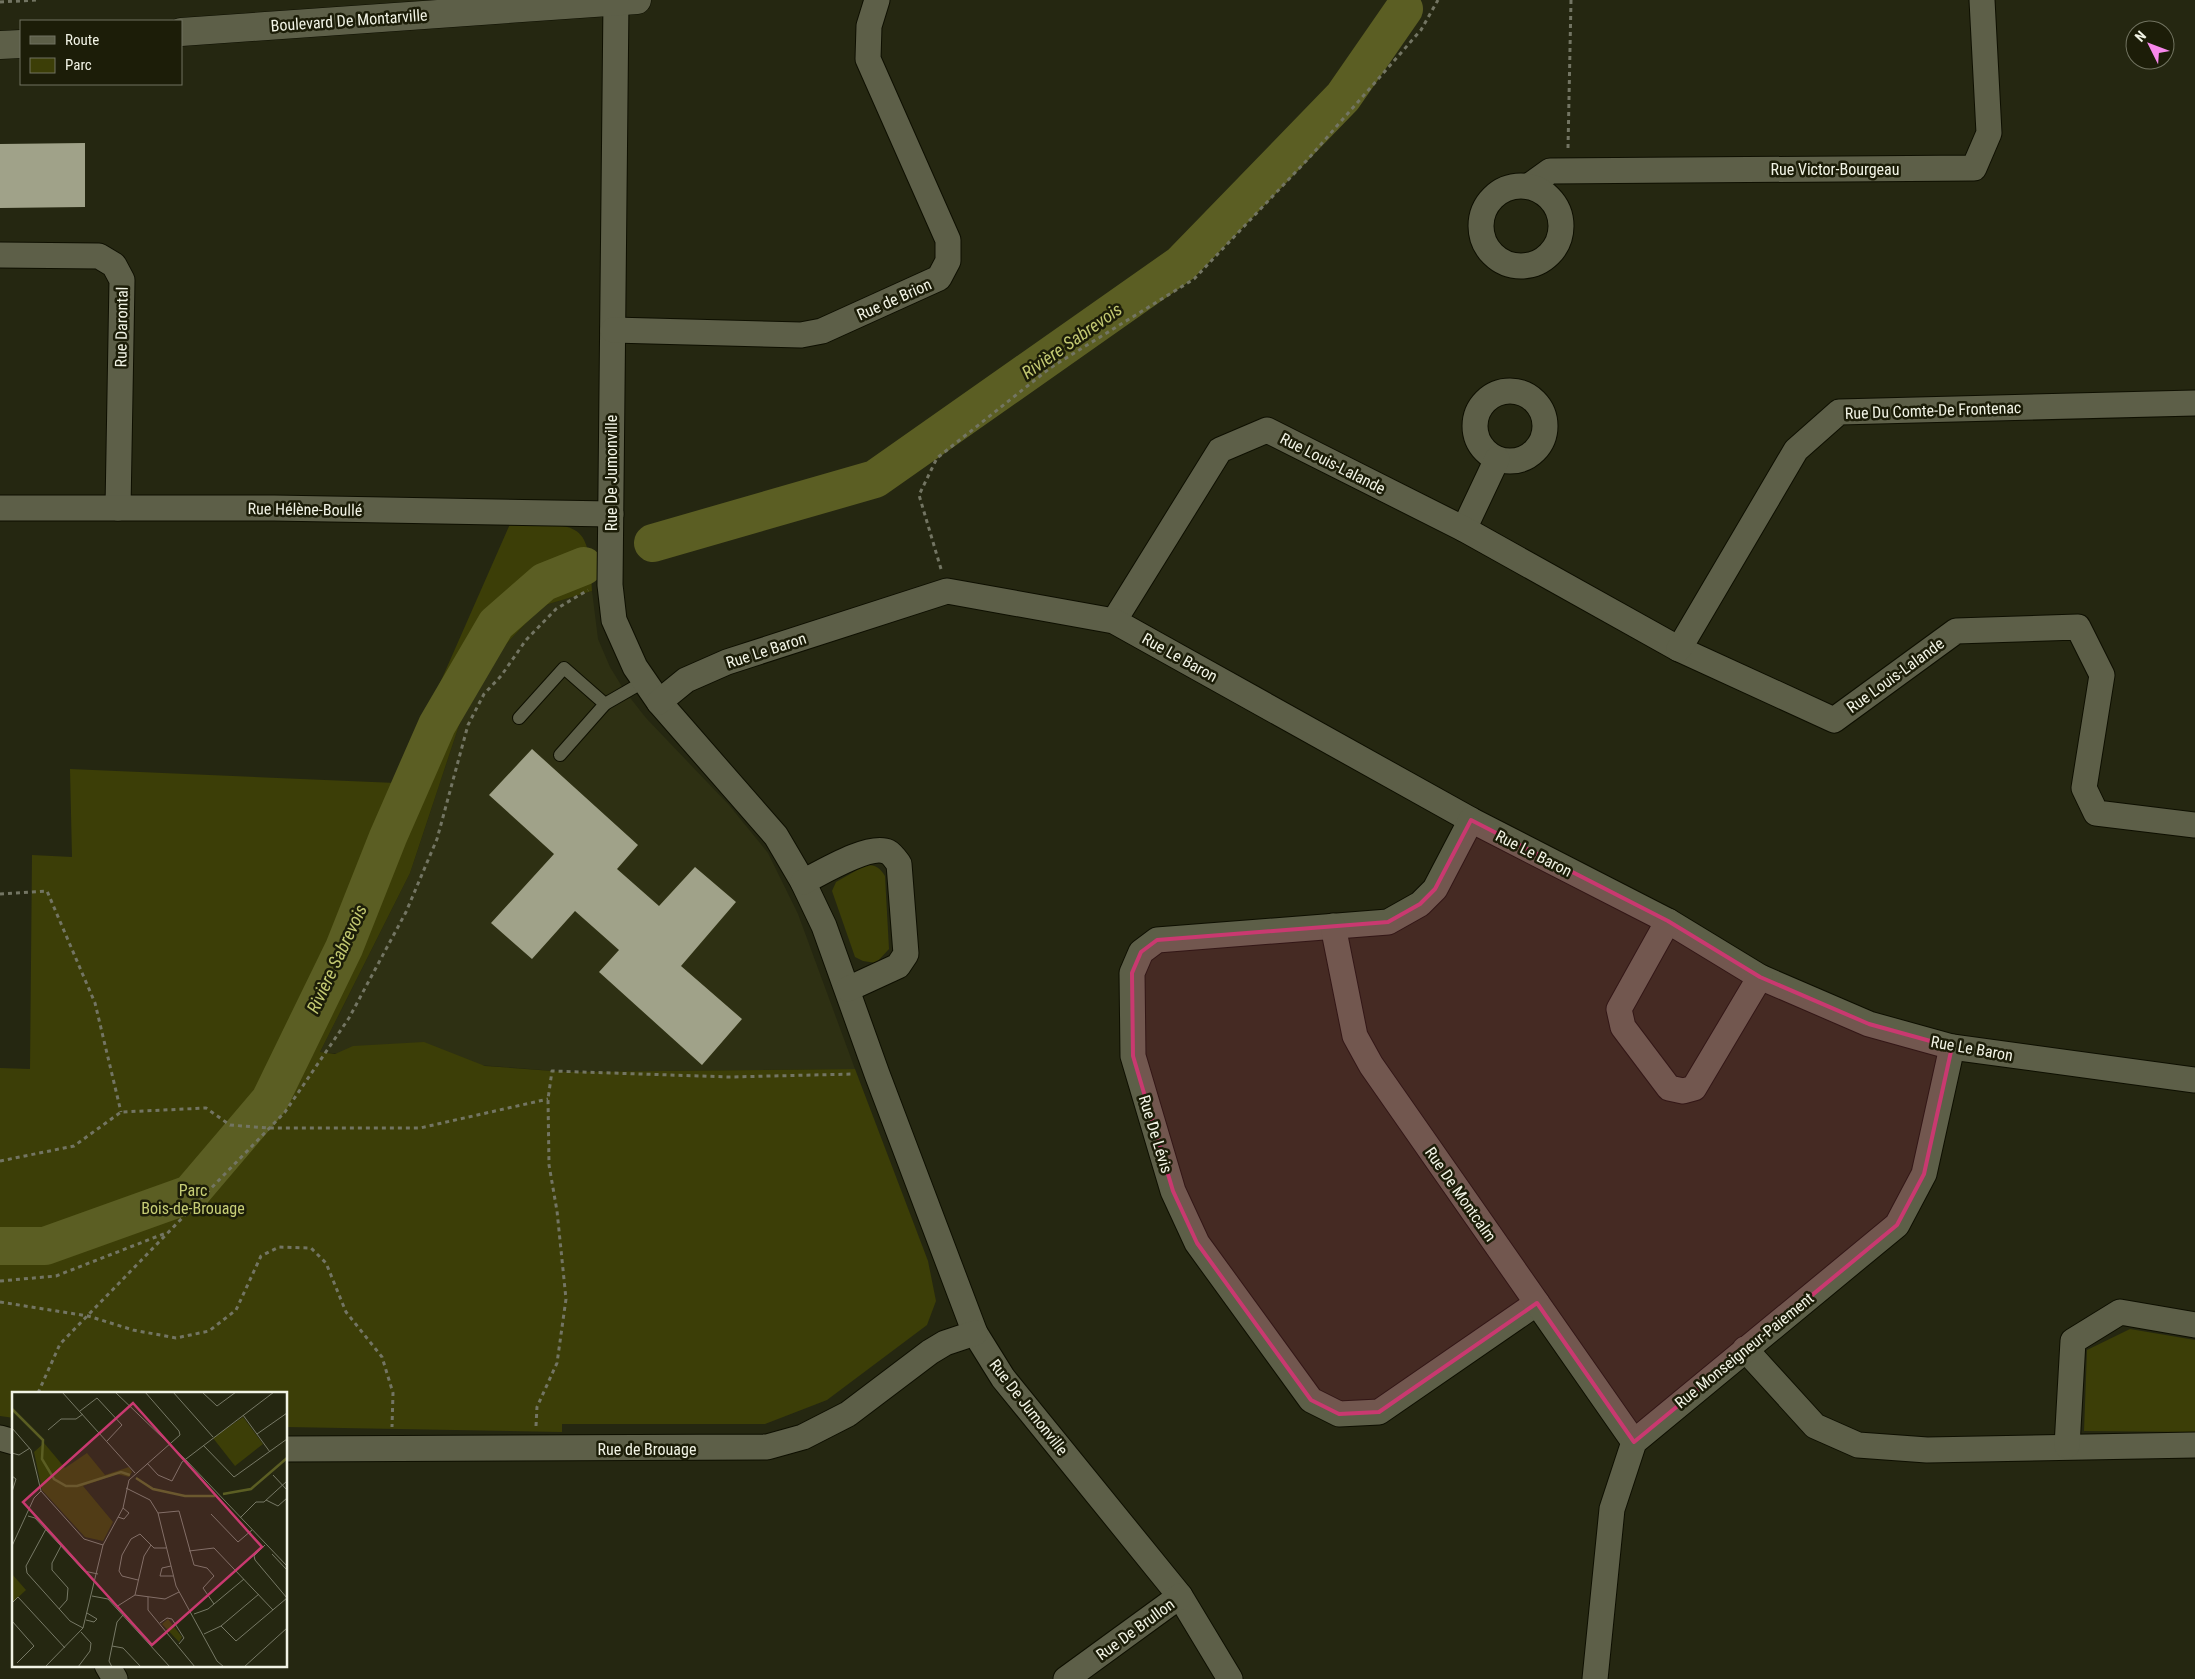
<svg xmlns="http://www.w3.org/2000/svg" width="2195" height="1679" viewBox="0 0 2195 1679" font-family="'Roboto Condensed',sans-serif">
	<rect width="100%" height="100%" fill="#252711"/>
	<polygon fill="#2e3013" points="592,591 598,639 610,667 624,690 646,718 729,805 768,853 798,914 855,1069 566,1072 320,1052 410,873 475,677 542,606"/>
	<g fill="#3c3e07">
		<path d="M510,524c66,2 80,-8 82,67l-50,15 -67,71 -65,196 -90,179 15,2 18,-8 71,-4 61,24 81,6 289,-3 73,192 8,40 -9,24 -100,75 -62,24h-203v8l-276,-5v-34h-272v25l-14,-2v-348l30,1 2,-214 40,2 -2,-88 326,14z"/>
		<path d="M866,865c10,0 14,3 19,11l4,73 -13,14 -13,-2 -8,-4 -23,-66 4,-9z"/>
		<polygon points="2130,1329 2195,1340 2195,1432 2084,1431 2087,1350"/>
	</g>
	<g fill="none" stroke-linecap="round" stroke-linejoin="round">
		<g stroke="#5b5e23" stroke-width="38">
			<polyline points="653,543 875,479 1181,264 1343,97 1404,9"/>
			<polyline points="0,1246 45,1246 190,1194 270,1100 344,948 388,837 437,725 496,624 544,582 584,566"/>
		</g>
	</g>
	<g fill="#a0a289">
		<polygon points="85,143 85,207 0,208 0,144"/>
		<polygon points="532,749 638,845 617,869 659,906 695,867 736,902 681,966 742,1019 702,1065 599,972 619,950 575,911 532,959 491,923 554,854 489,795"/>
	</g>
	<g fill="none" stroke-linecap="round" stroke-linejoin="round">
		<g stroke="#0e0f00" stroke-width="14">
			<g id="lane">
				<polyline points="519,718 564,668 605,704 645,681"/>
				<polyline points="560,755 605,704"/>
			</g>
		</g>
		<g stroke="#0e0f00" stroke-width="27">
			<g id="street">
				<polyline points="616,0 610,585 614,620 635,667 659,702 776,836 803,882 824,926 877,1074 975,1333 1003,1378 1180,1596 1230,1679"/>
				<polyline points="1529,186 1550,171 1974,168 1989,133 1982,0"/>
				<circle cx="1521" cy="226" r="40"/>
				<polyline points="0,255 99,256 114,265 122,280 118,508"/>
				<polyline points="613,330 801,335 822,331 939,278 948,261 948,240 868,59 869,26 877,0"/>
				<circle cx="1510" cy="426" r="35"/>
				<polyline points="0,508 274,508 611,514"/>
				<polyline points="1464,529 1497,459"/>
				<polyline points="1114,621 1220,450 1267,430 1464,529 1679,649 1834,720 1956,631 2078,627 2102,675 2084,788 2096,813 2195,825"/>
				<polyline points="1679,649 1796,450 1839,412 2195,403"/>
				<polyline points="659,702 686,680 727,662 947,591 1114,621 1471,820 1668,921 1760,977 1869,1024 1952,1047 2195,1080"/>
				<polyline points="1471,820 1435,889 1420,904 1388,922 1157,940 1141,952 1132,973 1133,1056 1173,1191 1197,1243 1311,1400 1339,1414 1379,1412 1537,1303"/>
				<path d="M803,882c18,-9 67,-39 85,-30 4,2 8,8 11,12l7,90 -8,12 -50,23"/>
				<polyline points="1668,921 1619,1009 1623,1027 1669,1088 1683,1091 1694,1088 1760,977"/>
				<polyline points="1333,926 1355,1036 1371,1065 1634,1442"/>
				<polyline points="1745,1349 1815,1426 1858,1445 1927,1450 2195,1445"/>
				<polyline points="0,1438 14,1442"/>
				<polyline points="2067,1446 2073,1341 2120,1312 2195,1325"/>
				<polyline points="286,1449 767,1447 803,1437 848,1414 930,1352 945,1343 975,1333"/>
				<polyline points="107,1665 115,1679"/>
				<polyline points="1066,1679 1180,1596"/>
				<polyline points="1595,1679 1612,1509 1634,1442 1897,1225 1924,1174 1952,1047"/>
			</g>
		</g>
		<g stroke="#0e0f00" stroke-width="29">
			<g id="secondary">
				<polyline points="181,32 637,0"/>
				<polyline points="0,45 21,44"/>
			</g>
		</g>
		<g stroke="#737563" stroke-width="3" stroke-dasharray="4 4" stroke-linecap="butt">
			<polyline points="0,2 37,0"/>
			<polyline points="1568,148 1571,0"/>
			<polyline points="941,569 919,495 937,458 1050,368 1194,279 1308,159 1421,30 1438,0"/>
			<polyline points="0,894 47,891 95,1003 121,1112"/>
			<polyline points="0,1161 74,1146 121,1112 206,1108 230,1125 268,1128 420,1128 548,1099"/>
			<polyline points="0,1281 56,1276 166,1233"/>
			<polyline points="0,1302 88,1316 133,1330 176,1338 209,1331 236,1310 261,1256 279,1247 311,1248 326,1263 346,1312 382,1357 393,1393 392,1427"/>
			<polyline points="38,1393 60,1344 285,1112 349,1018 406,912 437,839 468,725 484,694 501,676 526,640 556,609 588,590"/>
			<polyline points="536,1426 537,1407 557,1363 566,1299 557,1211 549,1165 548,1099 552,1071 730,1077 854,1074"/>
		</g>
		<use href="#lane" stroke="#5d5f48" stroke-width="12"/>
		<use href="#street" stroke="#5d5f48" stroke-width="25"/>
		<use href="#secondary" stroke="#5d5f48" stroke-width="28"/>
	</g>
	<path fill="#c93970" fill-opacity="0.2" stroke="#c93970" stroke-width="4" stroke-linejoin="round" d="M1471,820l197,101 92,56 109,47 83,23 -28,127 -27,51 -263,217 -97,-139 -158,109 -40,2 -28,-14 -114,-157 -24,-52 -40,-135 -1,-83 9,-21 16,-12 231,-18 32,-18 15,-15z"/>
	<g text-anchor="middle" stroke-width="5" stroke-linejoin="round" paint-order="stroke">
		<g font-size="16" fill="#f1f3e5" stroke="#1c1d08">
			<text transform="translate(349 20) rotate(-4)" y="6">Boulevard De Montarville</text>
			<text x="1835" y="175">Rue Victor-Bourgeau</text>
			<text transform="translate(894 299) rotate(-24)" y="6">Rue de Brion</text>
			<text transform="translate(121 327) rotate(-89)" y="6">Rue Darontal</text>
			<text transform="translate(1933 410) rotate(-2)" y="6">Rue Du Comte-De Frontenac</text>
			<text transform="translate(1333 463) rotate(27)" y="6">Rue Louis-Lalande</text>
			<text transform="translate(611 473) rotate(-90)" y="6">Rue De Jumonville</text>
			<text transform="translate(305 509) rotate(1)" y="6">Rue Hélène-Boullé</text>
			<text transform="translate(766 650) rotate(-18)" y="6">Rue Le Baron</text>
			<text transform="translate(1180 657) rotate(29)" y="6">Rue Le Baron</text>
			<text transform="translate(1895 675) rotate(-36)" y="6">Rue Louis-Lalande</text>
			<text transform="translate(1534 853) rotate(27)" y="6">Rue Le Baron</text>
			<text transform="translate(1972 1048) rotate(10)" y="6">Rue Le Baron</text>
			<text transform="translate(1156 1134) rotate(73)" y="6">Rue De Lévis</text>
			<text transform="translate(1461 1194) rotate(55)" y="6">Rue De Montcalm</text>
			<text transform="translate(1744 1350) rotate(-39)" y="6">Rue Monseigneur-Paiement</text>
			<text transform="translate(1029 1407) rotate(52)" y="6">Rue De Jumonville</text>
			<text x="647" y="1455">Rue de Brouage</text>
			<text transform="translate(1135 1629) rotate(-36)" y="6">Rue De Brullon</text>
		</g>
		<g font-size="16" fill="#c7ce76" stroke="#1c1d08">
			<text x="193" y="1196">Parc<tspan x="193" dy="18">Bois-de-Brouage</tspan></text>
		</g>
		<g font-size="18" font-style="italic" fill="#c2c871" stroke="#1c1d08">
			<text transform="translate(1072 341) rotate(-35)" y="6">Rivière Sabrevois</text>
			<text transform="translate(337 959) rotate(-65)" y="6">Rivière Sabrevois</text>
		</g>
	</g>
	<g transform="translate(12 1392)">
		<rect width="275" height="275" fill="#252711"/>
		<path d="M231,25l20,27 -28,22 -22,-28zM32,51l21,25 22,-15 18,22 24,-8 3,5 -3,5 -12,-3 -34,12 30,36 -10,19 -18,-4 -43,-47 -8,-38zM0,182l14,16 -14,13zM156,227l14,18 -3,5 -17,-18z" fill="#3c3e07"/>
		<path fill="none" stroke="#5b5e23" stroke-width="2.5" d="M0,17l31,31 -1,19 12,20 12,7h11l44,-14 9,3M124,86l17,11 32,7h30M211,102l28,-5 36,-31"/>
		<path fill="none" stroke="#777966" stroke-width="1" d="M26,0h16M50,0l73,81M103,0l71,68 101,106M161,0l40,45M190,0l15,14 19,-14M68,19l17,-13 25,27 -15,16M231,23l27,37M0,36l19,22 10,41 43,48 19,6M36,38l13,-11h15l7,-5M245,42l30,-21M191,53l31,32 53,-38M0,61l7,2 11,-7M135,71l11,12 14,6 10,-19 92,-70M261,83l14,15M0,84l4,3 -4,13M114,96l24,12 8,13 18,73 41,75 7,6M254,108l12,6 9,-8M146,121l21,-2 15,54 13,3 7,8 -11,12 11,16M199,122l27,28 14,-12M16,124l7,2 49,53 14,3M106,125l6,2 5,-6 -6,-5M228,126l16,-16h8l23,-21M34,137l-20,37 1,7 43,48 13,7M0,154l22,-48 7,-7M177,159l25,-3 59,62M260,162l15,16M159,174l-9,2 -2,8h13M126,188l-16,-4 -3,-5 3,-16 9,-16 9,-5 14,14h12M123,203l9,-39 7,-11M80,204l16,3 62,68M136,205v13l47,57M0,211l6,-6 47,51M104,215l19,-12 30,4 14,-7M47,217l8,-9 1,-12 -16,-18v-7l9,-17M182,222l14,-5 36,-30M74,228l8,2 3,-3 -10,-6M0,229l22,25 -17,17M148,231l7,-5 5,1 12,19 -5,6M209,234l15,15 51,-43 -32,-38 -1,-4 11,-11M192,242l17,-8 38,-32M100,254l11,2 18,19M33,275l38,-39 20,-83 20,-37 6,-28 51,-45 -1,-4 -34,-39M66,275l12,-16 1,-8 -10,-11M100,275l-3,-6 8,-39 6,-7M232,275l43,-39"/>
		<path fill="#c93970" fill-opacity="0.15" stroke="#c93970" stroke-width="2.5" d="M121,11l129,144 -110,98 -129,-143z"/>
		<rect width="275" height="275" fill="none" stroke="#f1f3e5" stroke-width="2.5"/>
	</g>
	<rect x="20" y="20" width="162" height="65" fill="#1c1d08" stroke="#717360"/>
	<rect x="30" y="36" width="25" height="8" fill="#5d5f48" stroke="#717360"/>
	<text x="65" y="45" font-size="15" fill="#f1f3e5">Route</text>
	<rect x="30" y="58" width="25" height="15" fill="#3c3e07" stroke="#717360"/>
	<text x="65" y="70" font-size="15" fill="#f1f3e5">Parc</text>
	<g transform="translate(2150 45) rotate(312)"><circle r="24" fill="#1c1d08" stroke="#717360"/>
	<path d="M0-4L9 19L0 12L-9 19Z" fill="#f788eb"/>
	<text y="-8" font-size="14" font-weight="bold" text-anchor="middle" fill="#f1f3e5">N</text>
	</g>
</svg>
